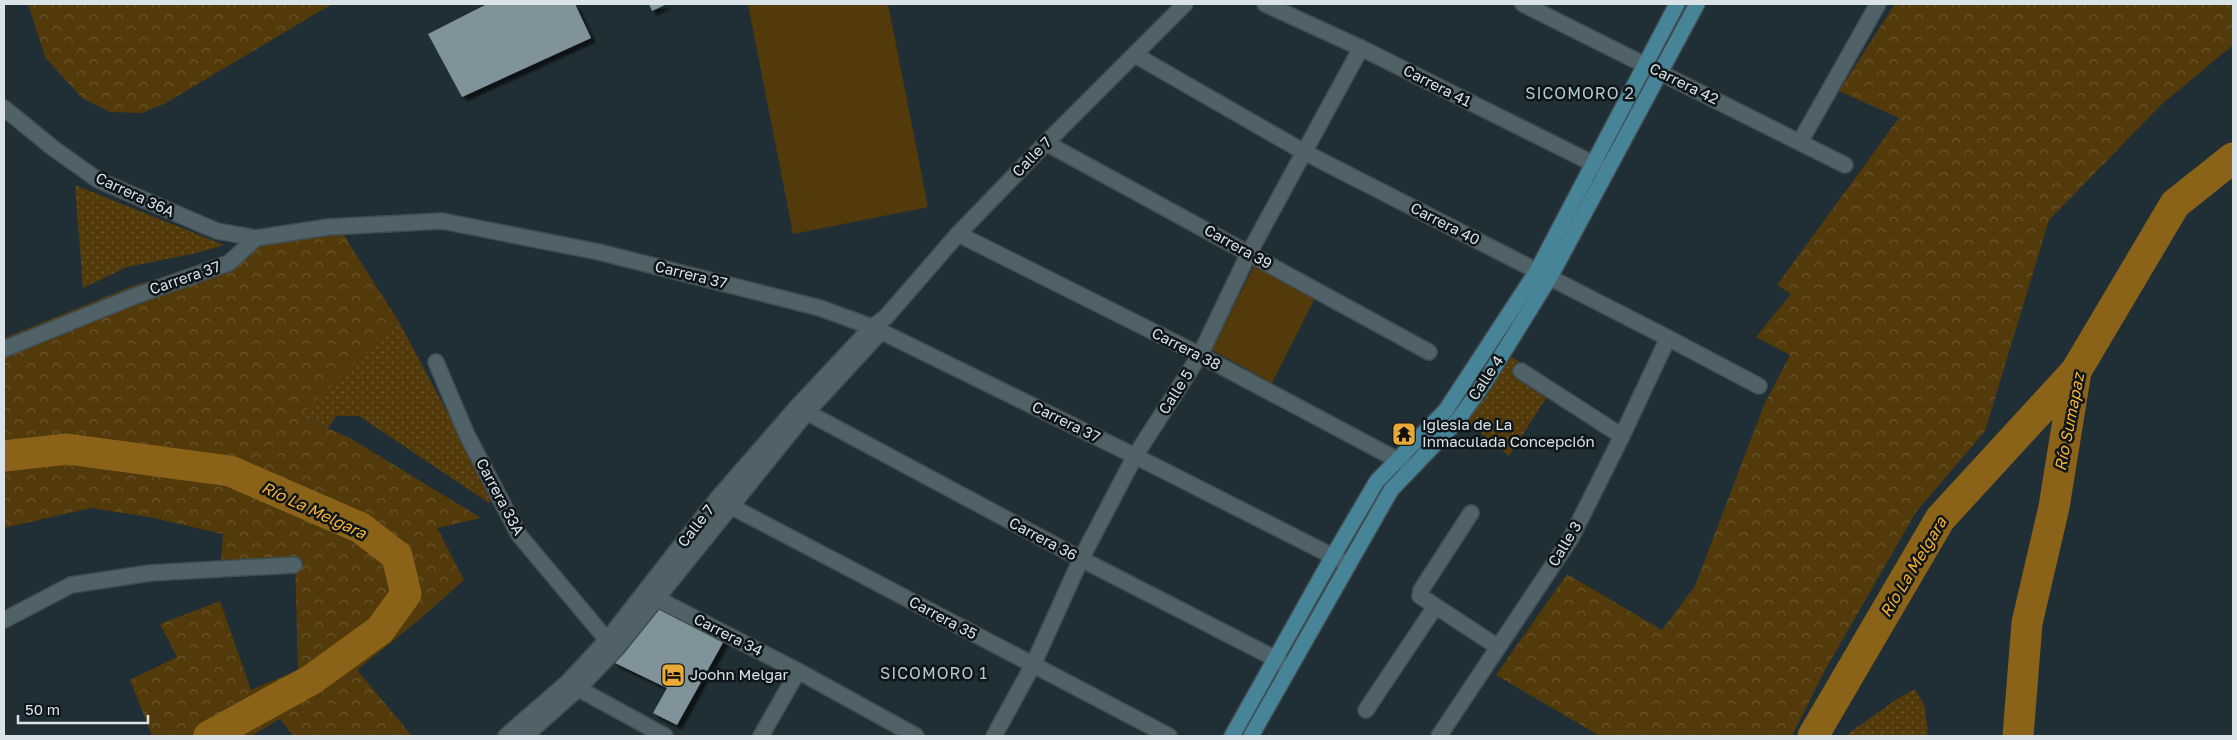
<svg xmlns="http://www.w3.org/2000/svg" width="2237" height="740" viewBox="0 0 2237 740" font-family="'Golos Text',sans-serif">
	<defs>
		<pattern id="grass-dots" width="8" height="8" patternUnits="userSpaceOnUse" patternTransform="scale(1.25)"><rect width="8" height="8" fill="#533a0b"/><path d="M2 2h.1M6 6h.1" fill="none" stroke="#6b562f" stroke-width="1.8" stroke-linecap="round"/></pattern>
		<pattern id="forest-crowns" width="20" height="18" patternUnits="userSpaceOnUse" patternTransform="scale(1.25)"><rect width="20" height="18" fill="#533a0b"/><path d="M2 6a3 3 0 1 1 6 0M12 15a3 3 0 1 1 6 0" fill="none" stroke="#6b562f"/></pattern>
		<filter id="shadow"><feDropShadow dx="4.5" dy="4.5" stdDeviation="1" flood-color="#0009"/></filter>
	</defs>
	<rect width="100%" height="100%" fill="#202f35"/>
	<g fill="url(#grass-dots)">
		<polygon points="75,185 224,245 197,253 127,267 83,288"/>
		<polygon points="399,322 493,498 489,503 359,416 336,416 328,428 299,416"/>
		<polygon points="1510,356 1520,362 1512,376 1546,398 1509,456 1466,421"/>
		<polygon points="1915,689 1925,707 1928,736 1845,736 1897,699"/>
	</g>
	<g fill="url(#forest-crowns)">
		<polygon points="28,4 332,4 164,104 142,113 110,112 82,98 45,57"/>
		<polygon points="1895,4 2233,4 2233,45 2161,105 2049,220 1985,431 1916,512 1825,670 1792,736 1600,736 1496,675 1567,574 1662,630 1695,586 1764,405 1790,355 1756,337 1791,294 1777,285 1899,118 1839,91"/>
		<polygon points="343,234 399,322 299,416 350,438 481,518 437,528 464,580 420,619 357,670 412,736 293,736 280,719 251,736 152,736 130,680 177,657 160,624 220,601 251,690 298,670 295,560 221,562 223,534 149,517 91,508 4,528 4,338 135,285 205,266 261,242"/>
	</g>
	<g fill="#533a0b">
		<polygon points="748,4 888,4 928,207 793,234"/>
		<polygon points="1254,266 1316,296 1272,383 1212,350"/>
	</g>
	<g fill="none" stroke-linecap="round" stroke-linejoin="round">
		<g stroke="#8b6318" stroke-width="31">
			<polyline points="4,456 67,449 230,471 361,528 397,556 406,594 380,630 311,680 209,736"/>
			<polyline points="1813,736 1940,519 2076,371"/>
			<polyline points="2018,736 2027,623 2054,507 2076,371 2175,204 2233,158"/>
		</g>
	</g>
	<g fill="#81939a" filter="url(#shadow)">
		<polygon points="487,4 575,4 591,38 462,97 428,34"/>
		<polygon points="649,4 667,4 652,11"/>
		<polygon points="657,606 725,639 677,725 653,713 667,688 613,662"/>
	</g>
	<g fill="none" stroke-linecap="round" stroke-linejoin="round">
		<g stroke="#3f4c52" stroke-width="18">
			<g id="street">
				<polyline points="1265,4 1361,48 1604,169"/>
				<polyline points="1523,4 1845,165"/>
				<polyline points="1135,55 1304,152 1668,338 1759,386"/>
				<polyline points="4,108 53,148 98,180 217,231 256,238"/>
				<polyline points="1800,142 1878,4"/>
				<polyline points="1046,143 1429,352"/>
				<polyline points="958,234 1200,355 1409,466"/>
				<polyline points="4,349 135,296 229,263 256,238 329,227 442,221 599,252 820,308 872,327 1135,456 1348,564"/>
				<polyline points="436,362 467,435 519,535 607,640"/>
				<polyline points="1521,371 1622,436"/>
				<polyline points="797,407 1081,559 1276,659 1289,668"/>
				<polyline points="717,499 1169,736"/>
				<polyline points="1471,513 1421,590 1420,596 1498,647"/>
				<polyline points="646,593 798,671 916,736"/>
				<polyline points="4,620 71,585 150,573 294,565"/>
				<polyline points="568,683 665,736"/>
				<polyline points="1366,710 1435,607"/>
				<polyline points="761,736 798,671"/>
				<polyline points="994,736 1033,665 1081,559 1135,456 1200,355 1249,253 1361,48"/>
				<polyline points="1439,736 1571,538 1622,436 1668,338"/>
			</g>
		</g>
		<g stroke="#3f4c52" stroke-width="18">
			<g id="secondary">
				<polyline points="506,736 567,683 607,640 717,499 797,407 872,327 886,317 958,234 1046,143 1185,4"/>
				<polyline points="525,736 578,689 617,648 807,412 877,336"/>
			</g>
		</g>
		<g stroke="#3f4c52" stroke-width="18">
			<g id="primary">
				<polyline points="1232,736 1333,556 1377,481 1446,410 1537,271 1677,4"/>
				<polyline points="1251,736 1391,490 1458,420 1485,382 1550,277 1697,4"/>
			</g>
		</g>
		<use href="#street" stroke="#506167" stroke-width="15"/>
		<use href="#secondary" stroke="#506167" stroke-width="15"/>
		<use href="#primary" stroke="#488498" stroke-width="15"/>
	</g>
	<defs>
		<g id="temple-square" transform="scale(1.25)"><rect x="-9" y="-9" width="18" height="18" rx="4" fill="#e9aa38" stroke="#0f1619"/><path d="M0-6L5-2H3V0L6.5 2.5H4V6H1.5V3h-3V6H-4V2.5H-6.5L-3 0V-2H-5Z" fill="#111"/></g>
		<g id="hotel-square" transform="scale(1.25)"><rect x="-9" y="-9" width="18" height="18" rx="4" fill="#e9aa38" stroke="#0f1619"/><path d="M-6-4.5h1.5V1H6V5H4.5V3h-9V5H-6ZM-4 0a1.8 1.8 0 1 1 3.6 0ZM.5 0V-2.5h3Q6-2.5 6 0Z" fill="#111"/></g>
	</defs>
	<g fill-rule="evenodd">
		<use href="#temple-square" x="1404" y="434"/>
		<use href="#hotel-square" x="673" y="675"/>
	</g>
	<g text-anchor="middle" stroke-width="5" stroke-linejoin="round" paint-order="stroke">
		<g font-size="15" fill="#dae3e7" stroke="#0f1619">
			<text transform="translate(1684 84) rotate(26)" y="5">Carrera 42</text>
			<text transform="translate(1437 86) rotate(27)" y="5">Carrera 41</text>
			<text transform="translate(1032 157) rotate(-46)" y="5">Calle 7</text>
			<text transform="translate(135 195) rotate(25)" y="5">Carrera 36A</text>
			<text transform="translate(1445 224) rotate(27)" y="5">Carrera 40</text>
			<text transform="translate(1238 247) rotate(29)" y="5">Carrera 39</text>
			<text transform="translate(691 275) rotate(14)" y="5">Carrera 37</text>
			<text transform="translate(185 278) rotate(-19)" y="5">Carrera 37</text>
			<text transform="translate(1186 349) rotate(27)" y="5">Carrera 38</text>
			<text transform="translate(1486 378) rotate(-56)" y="5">Calle 4</text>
			<text transform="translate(1176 392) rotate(-57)" y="5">Calle 5</text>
			<text transform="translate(1066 422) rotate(26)" y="5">Carrera 37</text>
			<text transform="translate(500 497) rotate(62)" y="5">Carrera 33A</text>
			<text transform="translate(696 526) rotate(-52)" y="5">Calle 7</text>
			<text transform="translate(1043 539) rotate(28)" y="5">Carrera 36</text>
			<text transform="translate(1565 544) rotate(-59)" y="5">Calle 3</text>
			<text transform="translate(943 618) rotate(28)" y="5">Carrera 35</text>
			<text transform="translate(728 635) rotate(27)" y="5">Carrera 34</text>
		</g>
		<g font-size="15" fill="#dae3e7" stroke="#0f1619" text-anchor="start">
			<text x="1422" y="430">Iglesia de La<tspan x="1422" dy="17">Inmaculada Concepción</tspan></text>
			<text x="690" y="680">Joohn Melgar</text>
		</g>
		<g font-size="16" letter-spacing="1" fill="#b6c9d0" stroke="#0f1619">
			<text x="1580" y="99">SICOMORO 2</text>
			<text x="934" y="679">SICOMORO 1</text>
		</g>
		<g font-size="16" font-style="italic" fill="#f9b330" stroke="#0f1619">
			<text transform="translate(2069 422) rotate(-79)" y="6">Río Sumapaz</text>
			<text transform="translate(314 510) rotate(25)" y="6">Río La Melgara</text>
			<text transform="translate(1913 567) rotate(-59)" y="6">Río La Melgara</text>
		</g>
	</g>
	<rect width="2237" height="740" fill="none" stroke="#dae3e7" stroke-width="10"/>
	<path d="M18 715v8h130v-8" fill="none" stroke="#dae3e7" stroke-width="2.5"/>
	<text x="25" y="715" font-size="15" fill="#dae3e7" stroke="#0f1619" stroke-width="4" paint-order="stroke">50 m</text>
</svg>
